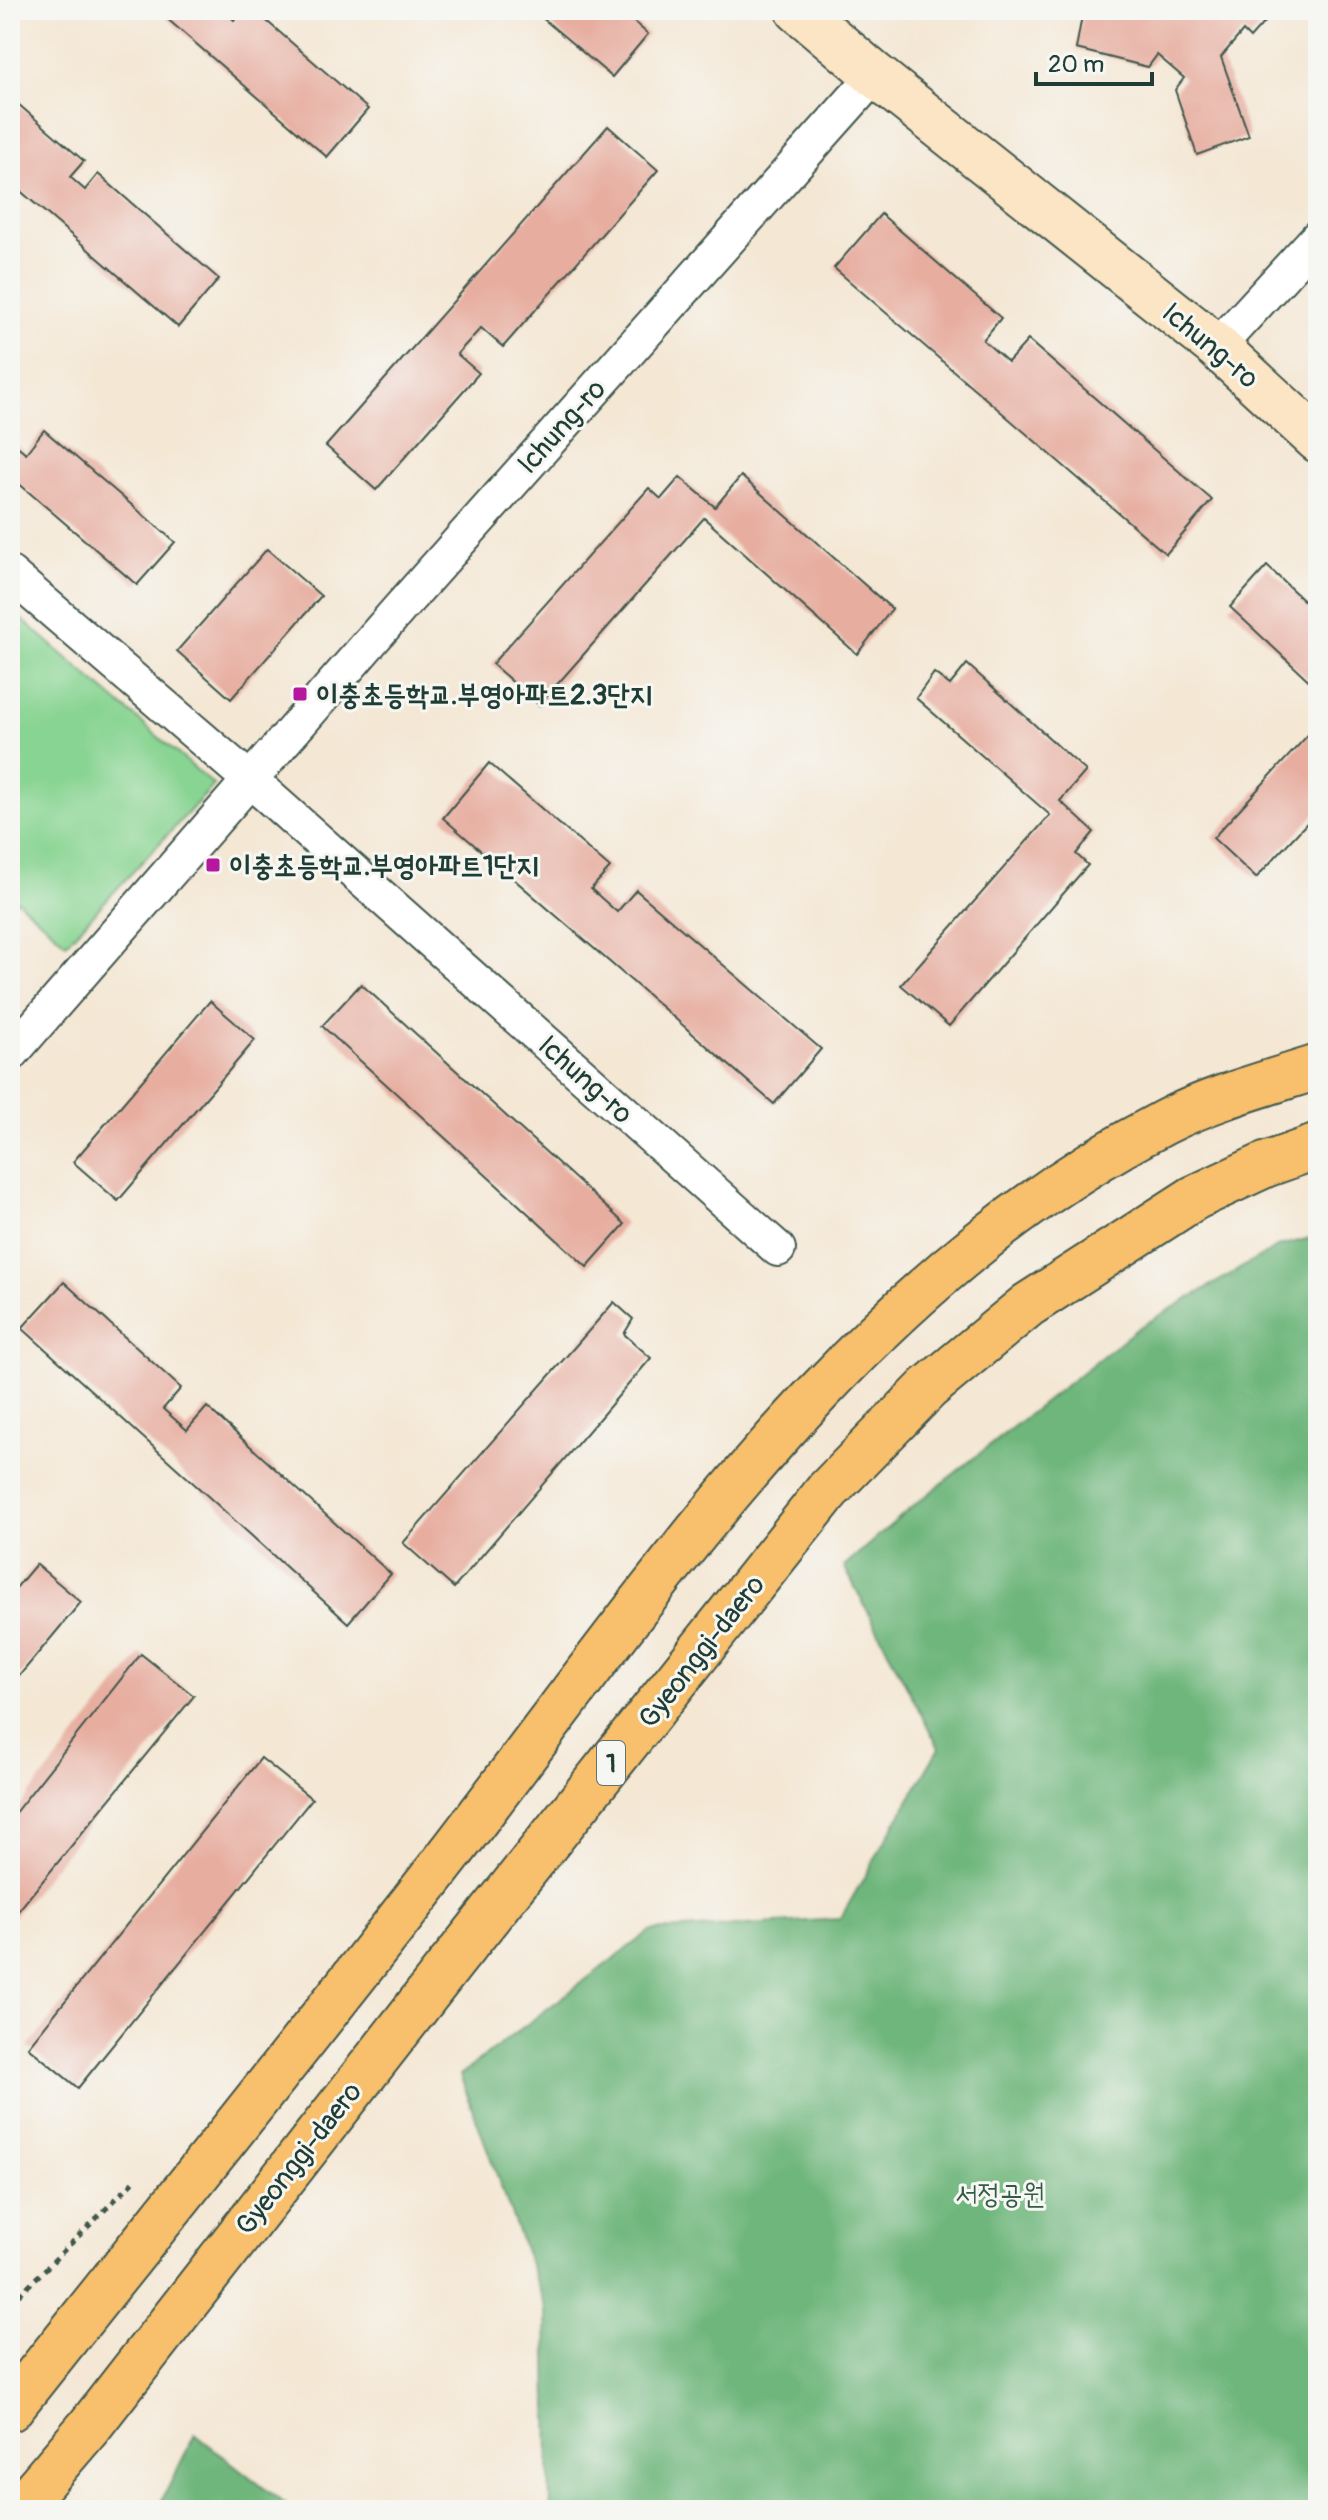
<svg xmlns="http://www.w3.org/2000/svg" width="1328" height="2520" viewBox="0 0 1328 2520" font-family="Pangolin,'Poor Story',sans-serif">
	<rect width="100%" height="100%" fill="#f6f6f2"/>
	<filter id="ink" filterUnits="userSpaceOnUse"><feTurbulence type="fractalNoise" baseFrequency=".0125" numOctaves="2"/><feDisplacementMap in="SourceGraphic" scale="16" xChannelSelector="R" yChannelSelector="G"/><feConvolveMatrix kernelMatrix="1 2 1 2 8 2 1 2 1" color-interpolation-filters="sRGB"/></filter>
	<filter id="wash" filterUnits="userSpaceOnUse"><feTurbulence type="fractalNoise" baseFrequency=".006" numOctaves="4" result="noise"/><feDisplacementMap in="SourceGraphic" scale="32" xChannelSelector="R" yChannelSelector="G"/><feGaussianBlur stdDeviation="1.8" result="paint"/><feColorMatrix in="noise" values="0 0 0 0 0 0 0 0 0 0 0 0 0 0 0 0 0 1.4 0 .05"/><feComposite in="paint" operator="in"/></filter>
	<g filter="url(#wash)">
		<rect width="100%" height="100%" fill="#f4e7d4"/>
		<polygon fill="#88d492" stroke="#548863" stroke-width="2" points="10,609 214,785 66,943 17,900 10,908"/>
		<g fill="#6eb67c" stroke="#467a58" stroke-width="2">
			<polygon points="1318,1236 1318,2510 550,2510 546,2308 460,2075 650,1931 840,1919 939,1748 844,1566 907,1511 1138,1328 1279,1246"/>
			<polygon points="195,2434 292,2510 157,2510"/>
		</g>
		<g id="blocks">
			<g fill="#e7aea0">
				<polygon points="157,10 223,10 234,20 243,10 254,10 368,109 327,157"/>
				<polygon points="533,10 620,10 648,34 612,77"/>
				<polygon points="1083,10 1275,10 1250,38 1243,31 1221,57 1249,136 1197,155 1175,90 1184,78 1157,55 1148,67 1076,49"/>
				<polygon points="10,97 84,161 70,177 85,190 98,174 219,279 178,327 10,182"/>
				<polygon points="608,126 658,170 503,347 481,328 457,354 479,373 376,490 326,446"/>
				<polygon points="881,214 1001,318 983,340 1008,362 1028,340 1212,500 1166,554 834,268"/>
				<polygon points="10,401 18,408 10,418"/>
				<polygon points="44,430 175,542 137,585 10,476 10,440 26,453"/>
				<polygon points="741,476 892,609 857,654 704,518 539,705 492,664 649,488 661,499 680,477 715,507"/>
				<polygon points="267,549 321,596 231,699 177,651"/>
				<polygon points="1267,566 1318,614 1318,689 1230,607"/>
				<polygon points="967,664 1086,771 1060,801 1094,832 1076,854 1088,865 949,1026 901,985 1050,815 916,698 934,673 950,685"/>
				<polygon points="1318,724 1318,811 1256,878 1213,838"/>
				<polygon points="489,763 610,868 591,889 617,912 636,890 821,1049 774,1104 443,818"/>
				<polygon points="361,984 625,1224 587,1267 322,1026"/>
				<polygon points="210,1001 255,1040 118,1201 73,1162"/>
				<polygon points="64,1282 181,1388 163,1409 187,1430 207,1407 391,1574 348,1623 22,1328"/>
				<polygon points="614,1302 633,1319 624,1334 651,1358 454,1588 403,1543"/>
				<polygon points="36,1564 81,1602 20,1675 10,1666 10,1595"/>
				<polygon points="141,1654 194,1696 10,1921 10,1819"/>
				<polygon points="261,1758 312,1799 78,2088 28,2047"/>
			</g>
		</g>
	</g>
	<g filter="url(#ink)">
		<use href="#blocks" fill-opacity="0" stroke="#3f564c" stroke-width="2"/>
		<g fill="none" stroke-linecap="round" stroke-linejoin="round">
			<g stroke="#3f564c" stroke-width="38">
				<g id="street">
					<polyline points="1217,347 1318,237"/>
					<polyline points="10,574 250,780 778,1249"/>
					<polyline points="10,1055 399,609 875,75"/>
				</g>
			</g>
			<g stroke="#3f564c" stroke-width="48">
				<polyline id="secondary" points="798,10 875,75 1217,347 1318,440"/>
			</g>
			<g stroke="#3f564c" stroke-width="48">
				<g id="primary">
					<path d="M10,2409c147,-185 295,-368 440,-555 207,-269 404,-572 715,-732 47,-24 103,-39 153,-55"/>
					<polyline points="18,2510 89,2427 453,1961 828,1490 928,1388 1028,1305 1194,1198 1265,1165 1318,1146"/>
				</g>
			</g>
			<polyline stroke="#3f564c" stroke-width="5" stroke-dasharray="6 6" stroke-linecap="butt" points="10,2304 134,2181"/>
			<use href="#street" stroke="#fff" stroke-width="34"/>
			<use href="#secondary" stroke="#fce5c4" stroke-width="44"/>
			<use href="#primary" stroke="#f8bf6c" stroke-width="44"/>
		</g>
	</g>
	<g fill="#b5179e" stroke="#f6f6f2" stroke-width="3">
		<rect x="292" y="686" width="16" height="16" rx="4"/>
		<rect x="205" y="857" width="16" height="16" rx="4"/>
	</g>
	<g text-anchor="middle" stroke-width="6" stroke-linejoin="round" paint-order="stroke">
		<rect fill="#f6f6f2" stroke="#60746d" stroke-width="2" x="597" y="1741" width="28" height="44" rx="6"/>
		<g font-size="26" font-weight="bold" fill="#1f3d34">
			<text x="611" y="1772">1</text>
		</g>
		<g font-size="28" fill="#1f3d34" stroke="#f6f6f2">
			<text transform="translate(1211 345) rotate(40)" y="10">Ichung-ro</text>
			<text transform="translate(561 426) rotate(-48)" y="10">Ichung-ro</text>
			<text transform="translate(586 1079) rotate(42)" y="10">Ichung-ro</text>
			<text transform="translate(701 1651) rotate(-52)" y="10">Gyeonggi-daero</text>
			<text transform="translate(298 2158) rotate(-52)" y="10">Gyeonggi-daero</text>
		</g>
		<g font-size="28" font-weight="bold" fill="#1f3d34" stroke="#f6f6f2" text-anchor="start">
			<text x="316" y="704">이충초등학교.부영아파트2.3단지</text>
			<text x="229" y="875">이충초등학교.부영아파트1단지</text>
		</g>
		<g font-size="28" fill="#345b47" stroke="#f6f6f2">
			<text x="1000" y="2203">서정공원</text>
		</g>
	</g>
	<rect width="1328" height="2520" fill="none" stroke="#f6f6f2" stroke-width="40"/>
	<path d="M1036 72v12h116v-12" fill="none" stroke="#1f3d34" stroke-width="4"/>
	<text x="1048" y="72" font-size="24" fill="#1f3d34" stroke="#f6f6f2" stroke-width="6" paint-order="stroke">20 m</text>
</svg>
